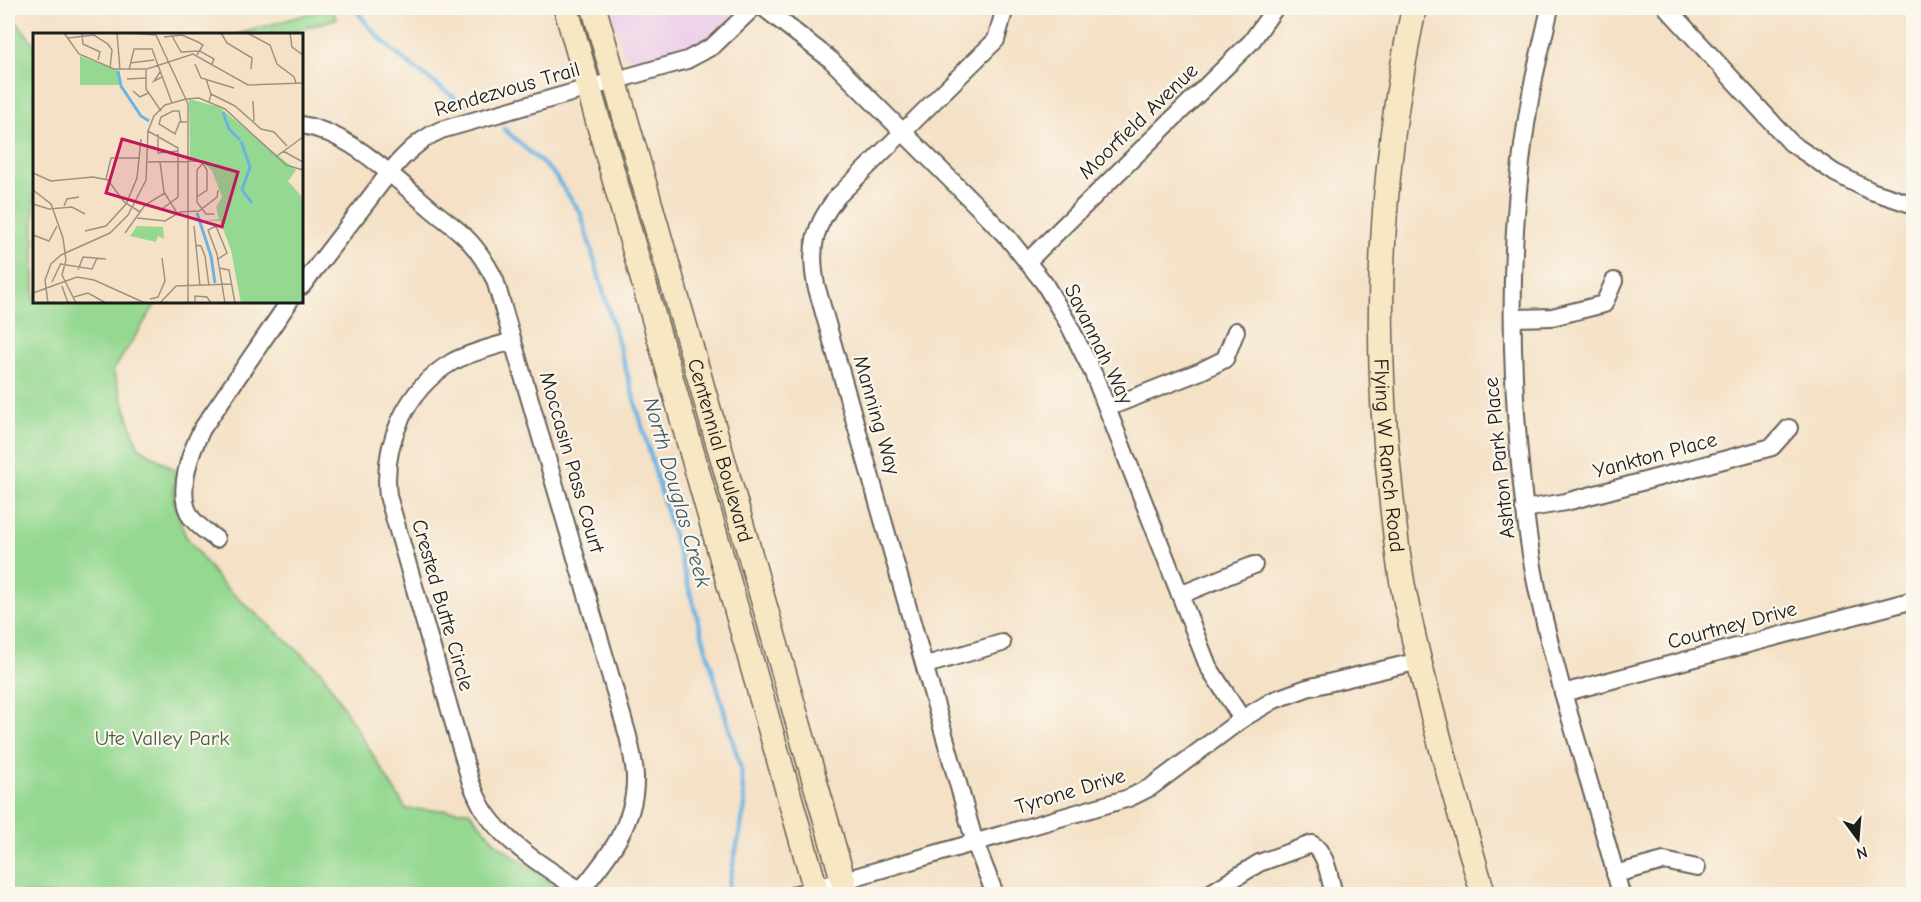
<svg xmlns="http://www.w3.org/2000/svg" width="1921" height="902" viewBox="0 0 1921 902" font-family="'Comic Neue',sans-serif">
	<rect width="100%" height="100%" fill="#fbf7ec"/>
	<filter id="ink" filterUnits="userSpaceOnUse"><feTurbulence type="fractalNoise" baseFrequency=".0167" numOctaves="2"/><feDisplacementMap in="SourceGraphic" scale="12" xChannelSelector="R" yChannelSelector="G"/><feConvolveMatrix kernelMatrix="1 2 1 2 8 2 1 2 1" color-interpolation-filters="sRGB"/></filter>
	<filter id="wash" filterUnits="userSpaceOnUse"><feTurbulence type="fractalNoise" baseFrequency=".008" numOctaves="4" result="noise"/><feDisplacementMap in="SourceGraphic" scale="24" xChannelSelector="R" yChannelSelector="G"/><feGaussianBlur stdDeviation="1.35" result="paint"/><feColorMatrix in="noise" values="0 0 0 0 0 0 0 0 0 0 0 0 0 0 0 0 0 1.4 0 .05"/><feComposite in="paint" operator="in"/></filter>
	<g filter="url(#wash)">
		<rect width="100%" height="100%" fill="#f4e1c6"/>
		<polygon fill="#edd1e9" points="610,8 738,8 725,25 712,35 696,44 644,61 632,59 624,55"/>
		<g fill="#94d891" stroke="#587a56" stroke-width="1.5">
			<polygon points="329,8 332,8 336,19 285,34 238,34"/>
			<polygon points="8,11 34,44 34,302 157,302 113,371 138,447 175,470 174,501 185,535 221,583 322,672 406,809 469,811 497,844 567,894 8,894"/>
		</g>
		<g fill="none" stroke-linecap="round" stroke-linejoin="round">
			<g stroke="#6ab3e2" stroke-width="4.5">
				<path d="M355,8c27,41 70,67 109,97"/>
				<polyline points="504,129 553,173 581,214 740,766 745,806 727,894"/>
			</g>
		</g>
	</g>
	<g filter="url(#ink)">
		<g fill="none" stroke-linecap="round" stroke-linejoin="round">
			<g stroke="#686158" stroke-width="20">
				<g id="street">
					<polyline points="764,8 831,60 979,208 1008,238 1044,283 1068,323 1094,375 1208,666 1242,719"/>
					<path d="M1550,8c-5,23 -11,47 -16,70 -24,123 -26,251 -15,375 4,45 9,91 18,135 22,104 57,204 84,306"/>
					<polyline points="1667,8 1791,143 1835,173 1871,191 1914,205"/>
					<path d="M302,125c49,9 89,50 126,81 13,12 30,22 42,36 10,11 18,24 25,38l133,456c3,14 7,28 7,42 1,45 -28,81 -55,113"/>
					<polyline points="1027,262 1251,42 1275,8"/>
					<path d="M302,286c19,-25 38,-50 57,-74 24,-30 46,-67 82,-82l246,-70 26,-14 40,-38"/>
					<polyline points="1513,318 1552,317 1604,304 1614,281"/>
					<path d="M513,341c-20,6 -42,11 -61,21 -46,27 -70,82 -64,134l83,287c5,11 9,23 17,33 23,32 65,56 98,78"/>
					<polyline points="1107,408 1201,371 1225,359 1236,331"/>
					<polyline points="1524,509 1566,502 1772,447 1789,428"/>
					<path d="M216,539c-9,-7 -19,-13 -25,-22 -16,-24 0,-66 11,-88l87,-127"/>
					<polyline points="1180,595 1254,565"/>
					<polyline points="926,665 1002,643"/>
					<polyline points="1563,693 1914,600"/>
					<polyline points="1615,874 1664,861 1697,868"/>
					<polyline points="796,894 1129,798 1151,787 1242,719 1274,700 1307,688 1419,661"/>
					<path d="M995,894l-20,-51 -159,-558c-7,-37 -2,-59 21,-88l159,-157 9,-32"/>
					<path d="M1209,894l50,-31 53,-19c15,9 17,34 22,50"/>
				</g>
			</g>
			<g stroke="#686158" stroke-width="27">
				<g id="secondary">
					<polyline points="566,8 817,894"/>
					<path id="s1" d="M594,8l253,886"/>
					<path id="s2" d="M1414,8c-33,157 -42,317 -24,477 4,36 7,72 14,107 20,102 51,202 79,302"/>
				</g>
			</g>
			<use href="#street" stroke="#fff" stroke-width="16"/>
			<use href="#secondary" stroke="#f7e8c3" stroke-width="24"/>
		</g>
	</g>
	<g text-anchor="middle" stroke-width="4.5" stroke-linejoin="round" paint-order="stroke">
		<g font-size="21" fill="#1c1c1c" stroke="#fbf7ec">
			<text transform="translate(507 89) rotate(-16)" y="7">Rendezvous Trail</text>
			<text transform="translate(1138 121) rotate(-44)" y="7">Moorfield Avenue</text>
			<text transform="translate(1099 344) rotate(64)" y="7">Savannah Way</text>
			<text transform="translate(877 415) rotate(74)" y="7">Manning Way</text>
			<text dy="7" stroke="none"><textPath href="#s1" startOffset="460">Centennial Boulevard</textPath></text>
			<text dy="7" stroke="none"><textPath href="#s2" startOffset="450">Flying W Ranch Road</textPath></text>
			<text transform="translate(1655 455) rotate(-15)" y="7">Yankton Place</text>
			<text transform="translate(1499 458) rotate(-96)" y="7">Ashton Park Place</text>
			<text transform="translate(572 462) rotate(74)" y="7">Moccasin Pass Court</text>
			<text transform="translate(443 605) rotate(74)" y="7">Crested Butte Circle</text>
			<text transform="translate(1732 625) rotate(-15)" y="7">Courtney Drive</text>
			<text transform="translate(1070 791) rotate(-17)" y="7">Tyrone Drive</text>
		</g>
		<g font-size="21" fill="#465e45" stroke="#fbf7ec">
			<text x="162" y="745">Ute Valley Park</text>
		</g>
		<g font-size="22" font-style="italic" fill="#3b586b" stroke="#fbf7ec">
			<text transform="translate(678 492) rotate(74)" y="8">North Douglas Creek</text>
		</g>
	</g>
	<g transform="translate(33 33)">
		<rect width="270" height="270" fill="#f4e1c6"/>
		<path d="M47,23l39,15 2,14h-41zM156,66l30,8 77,63 -8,11 15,17v105h-62l-10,-53 -11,-29h-18l17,-2 -3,-12 6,-10 -10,-26 -12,-12 -10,-1zM104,193l26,1 1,12 -6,-3 -2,6 -26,-6z" fill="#94d891"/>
		<path fill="none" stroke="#6ab3e2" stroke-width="3" d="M85,38l3,15 20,30 8,5M190,79l6,17 11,11M208,108l9,26 -8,23 10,13M164,180l14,43 4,27"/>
		<path fill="none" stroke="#9e9282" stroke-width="1.5" d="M31,0l15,21 35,15h33l46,-15 55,31 55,-2M84,0l3,37M96,0l27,2M122,0l33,71v199M188,0l6,10 25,15 -1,11M214,0l23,12 7,19 17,13 2,6M257,0l2,14 11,8M49,1l1,10 17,8 -2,8M139,3l9,16M131,4l18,-2 16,7 5,3 -6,10M35,5l26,-3 14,9 4,6 -2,18M147,19l20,-1 14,8 -2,5M97,30l24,-3M162,31l6,14 33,10M96,37l5,-21h18l20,54M113,37v19l15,22M127,39l-6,9 8,-4M94,46l19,-1M173,46l5,15 -2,8M100,58l7,6 8,-4M178,61l24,12 26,23 13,3 13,14M153,66l13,-1 26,11 61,56 17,5M220,68l1,20M147,88l-5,13 -16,-10 2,-7 12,-6h6l2,11h6M115,98l30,17v49l-16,12M125,101v19l20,-2M250,118l20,11M244,123l26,-19M115,129l53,-1 6,9v20l-10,7M127,129l4,30 13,21M170,130l-6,7v32l9,12h8M0,140l18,8 42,-4 15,3 16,22 16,10M73,146l5,-21h29M0,157l18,14 12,34 3,22 -4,15 14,28M0,171l16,5 23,-2 13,7M31,173l3,-7 12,-2M104,185l28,3 15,-9 19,-1 18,-14 1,-7M161,193l6,60M183,193l-8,4 9,24 8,49M183,193l11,27 -9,6M52,198l21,-5 20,-22 11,-26 4,-39M92,200l20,-28 20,-12M0,202l16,6 8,-15M162,212l6,1 4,10 4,30M27,231l32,5 5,-11M186,235l10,2 6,33M45,237l5,-13 23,2M19,249l9,-19M29,253l6,17M0,260l44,-16 17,3 51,23M41,264l14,-4 18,10M117,266l8,-2 7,-16 -3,-23M15,270l-3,-23 6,-16 10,-9 49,-22 18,-18 18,-35 2,-49 6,-15 11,-11 21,-6M127,270l16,-17 55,-2M162,270v-7l12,1 4,6"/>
		<path fill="#c2185b" fill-opacity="0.15" stroke="#c2185b" stroke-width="3" d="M89,106l116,33 -16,55 -116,-34z"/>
		<rect width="270" height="270" fill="none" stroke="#1c1c1c" stroke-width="3"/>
	</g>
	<rect width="1921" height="902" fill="none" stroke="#fbf7ec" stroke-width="30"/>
	<g transform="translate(1858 839) rotate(164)" stroke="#fbf7ec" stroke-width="4.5" paint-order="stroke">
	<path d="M0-4.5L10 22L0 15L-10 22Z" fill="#1c1c1c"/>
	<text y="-9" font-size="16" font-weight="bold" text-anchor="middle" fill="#1c1c1c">N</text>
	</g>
</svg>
